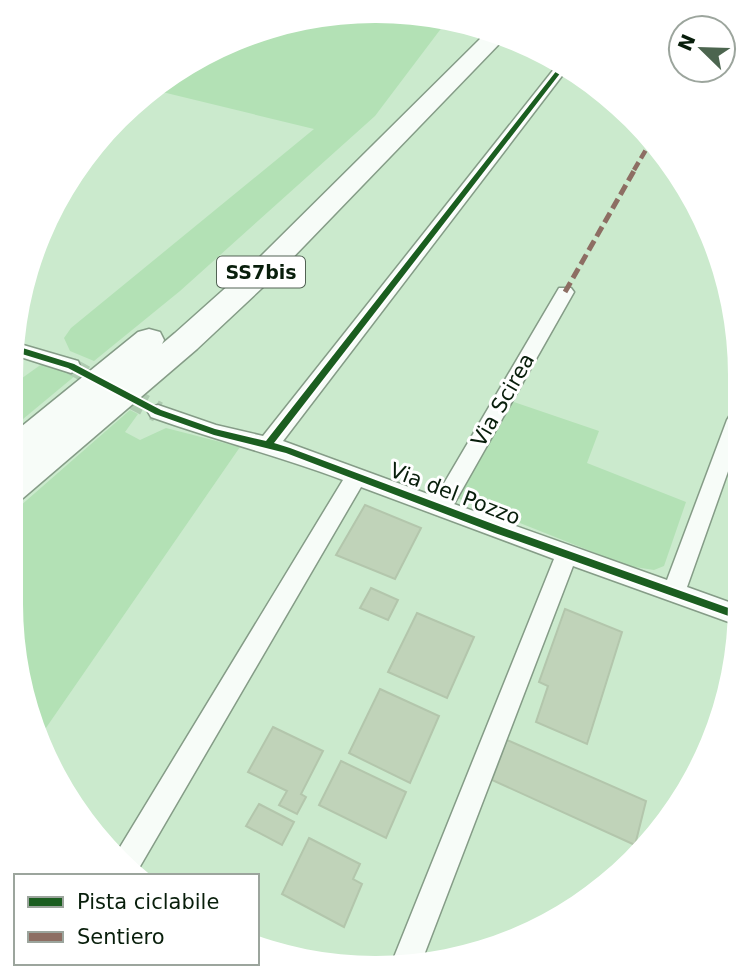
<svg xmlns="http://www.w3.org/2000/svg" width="751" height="979" viewBox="0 0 751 979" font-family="'DejaVu Sans',sans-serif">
	<rect width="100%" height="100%" fill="#cbeacd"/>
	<g fill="#b3e1b5">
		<polygon points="305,17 449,18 375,116 180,291 94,361 70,351 64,338 71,328 314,129 154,90 173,72"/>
		<polygon points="46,361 76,375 11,429 11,386"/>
		<polygon points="508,400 599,431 587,463 686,502 664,566 654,570 628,566 457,498"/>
		<polygon points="130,410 138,414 125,432 140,440 166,428 240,447 39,738 23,698 11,604 11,514"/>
	</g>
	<g fill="#c0d3b9" stroke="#b3c6ac" stroke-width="2">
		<polygon points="365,505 421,528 395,579 336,555"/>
		<polygon points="371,588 398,600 388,620 360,608"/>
		<polygon points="565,609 622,632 587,744 536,722 548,686 539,682"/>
		<polygon points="417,613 474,637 447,698 388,672"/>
		<polygon points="380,689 439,716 410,783 349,753"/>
		<polygon points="273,727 323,751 301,794 306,797 297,814 279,805 287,791 248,772"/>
		<polygon points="507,740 646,801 635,845 492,780"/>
		<polygon points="341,761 406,792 386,838 319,805"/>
		<polygon points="259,804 294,822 282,845 246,826"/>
		<polygon points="309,838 360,864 353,879 362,884 344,927 282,894"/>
	</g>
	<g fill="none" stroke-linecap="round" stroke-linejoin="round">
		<polyline stroke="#aecbb0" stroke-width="17" stroke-dasharray="17 9" stroke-linecap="butt" points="71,366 102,383"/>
		<polyline stroke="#aecbb0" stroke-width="21" stroke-dasharray="21 10" stroke-linecap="butt" points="99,381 158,412"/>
		<g stroke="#859c87" stroke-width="3">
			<g id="minor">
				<path d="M558,64l10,4 -285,373 153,56 123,-209h12l3,4 -120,212 213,76 60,-160 3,-5 7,-2v33l-50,141 50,18v20l-164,-59 -152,397 -31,4 164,-408 -193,-72 -226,388 -21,-18 229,-377c-63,-24 -128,-40 -192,-63l-3,-5 3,-5 7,-2 58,20 47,11z"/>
				<polygon points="13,342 78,361 80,366 71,373 11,354"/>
			</g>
		</g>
		<g stroke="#859c87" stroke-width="3">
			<polygon id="trunk" points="485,34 502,41 278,273 197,349 23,498 11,502 11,435 138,332 149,329 160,332 164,340 162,344 175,333 258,259"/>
		</g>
		<use href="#minor" fill="#f7fcf8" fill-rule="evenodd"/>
		<use href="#trunk" fill="#f7fcf8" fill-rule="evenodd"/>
		<polyline stroke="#8d6e63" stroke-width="4.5" stroke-dasharray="9 4.5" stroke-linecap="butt" points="634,170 650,143"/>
		<polyline stroke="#8d6e63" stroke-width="5" stroke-dasharray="11 5" stroke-linecap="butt" points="565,292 635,169"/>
		<g stroke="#fff" stroke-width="4">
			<polygon id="cycleway" points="561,65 565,67 274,443 290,448 501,527 737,611 737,619 495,533 286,453 214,435 155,414 68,368 12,351 13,345 74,364 161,410 215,429 266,441"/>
		</g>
		<use href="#cycleway" fill="#1b5e20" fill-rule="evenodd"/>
	</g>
	<g text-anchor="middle" stroke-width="6" stroke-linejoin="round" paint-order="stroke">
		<rect fill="#fff" stroke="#526254" stroke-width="2" x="217" y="256.5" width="88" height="31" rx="5"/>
		<g font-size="19" font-weight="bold" fill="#081e0b">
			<text x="261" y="279">SS7bis</text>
		</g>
		<g font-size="21" fill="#081e0b" stroke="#fff">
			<text transform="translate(503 400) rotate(-60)" y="7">Via Scirea</text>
			<text transform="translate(455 494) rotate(21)" y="7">Via del Pozzo</text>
		</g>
	</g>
	<path d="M0 0H751V979H0ZM375 23H376A352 352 0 0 1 728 375V604A352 352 0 0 1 376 956H375A352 352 0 0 1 23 604V375A352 352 0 0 1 375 23Z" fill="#fff" fill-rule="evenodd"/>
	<rect x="14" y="874" width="245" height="91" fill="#ffffff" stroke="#9ca59d" stroke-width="2"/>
	<rect x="28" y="897" width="35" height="10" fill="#1b5e20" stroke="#9ca59d" stroke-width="2"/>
	<text x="77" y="909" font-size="21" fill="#081e0b">Pista ciclabile</text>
	<rect x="28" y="932" width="35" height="10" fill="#8d6e63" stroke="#9ca59d" stroke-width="2"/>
	<text x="77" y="944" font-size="21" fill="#081e0b">Sentiero</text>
	<g transform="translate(702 49) rotate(293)"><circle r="33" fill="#ffffff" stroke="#9ca59d" stroke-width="2"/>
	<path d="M0-5L12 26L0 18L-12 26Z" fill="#4c654f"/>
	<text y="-10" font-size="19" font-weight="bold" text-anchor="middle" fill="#081e0b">N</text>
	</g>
</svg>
